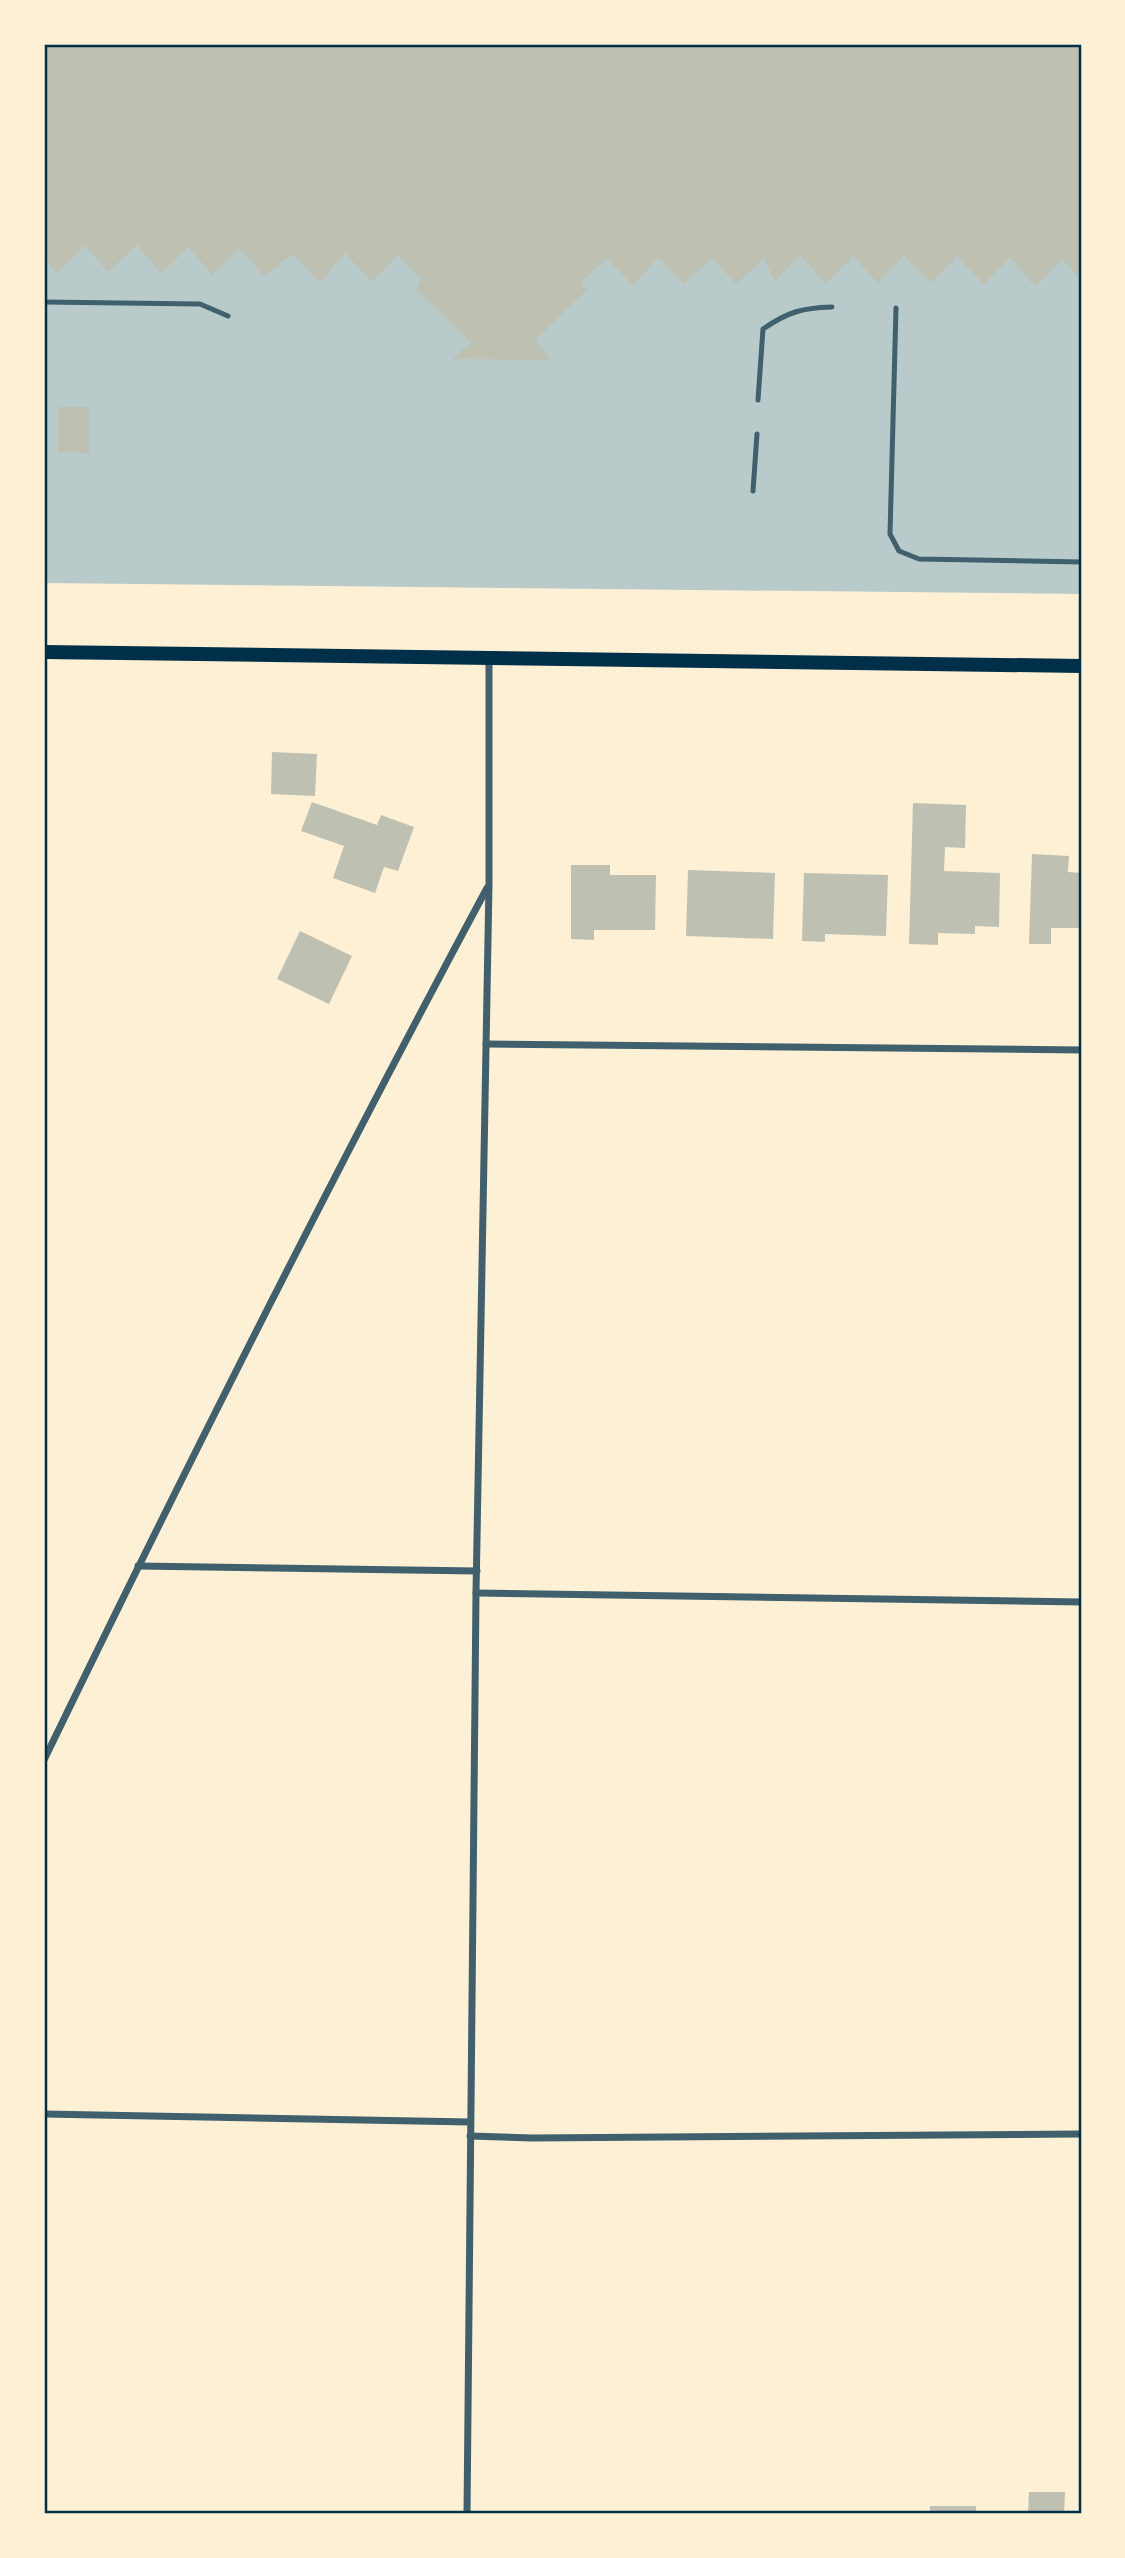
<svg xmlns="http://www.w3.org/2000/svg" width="1125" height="2558" viewBox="0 0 1125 2558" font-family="Raleway,sans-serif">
	<rect width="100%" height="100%" fill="#fdf0d5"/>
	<polygon fill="#b9caca" points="44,44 1081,44 1081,594 44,583"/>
	<g fill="#bec0b2">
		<polygon points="44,44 1081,44 1081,280 1062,259 1035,287 1010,257 984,285 957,256 931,283 904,256 878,283 853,256 826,284 800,255 775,281 764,259 736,284 712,258 684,284 658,258 633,286 607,258 580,283 587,290 535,340 550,360 452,359 471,343 416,289 421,279 398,255 372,282 345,253 320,283 293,254 264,276 239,248 212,275 189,247 161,273 137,245 108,272 85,245 57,273 44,258"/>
		<polygon points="58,407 90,407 89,453 58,452"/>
		<polygon points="272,752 317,754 315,796 271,794"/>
		<polygon points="312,802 377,825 381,815 414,827 398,871 384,867 375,893 333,878 344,846 301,831"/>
		<polygon points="913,803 966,805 965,848 945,847 944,871 1000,873 999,927 975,926 975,934 938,933 938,945 909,944"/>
		<polygon points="1032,854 1069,856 1068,872 1081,873 1081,928 1051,928 1051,944 1029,944"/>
		<polygon points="571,865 610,865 610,875 656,875 655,930 594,930 594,940 571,939"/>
		<polygon points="688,870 775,873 773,939 686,936"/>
		<polygon points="804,873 888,875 886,936 825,934 825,942 802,941"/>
		<polygon points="300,931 352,956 329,1004 277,979"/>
		<polygon points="1029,2492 1065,2492 1064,2514 1028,2514"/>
		<rect x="930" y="2506" width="46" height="8"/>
	</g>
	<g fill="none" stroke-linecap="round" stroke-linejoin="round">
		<g stroke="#3f606c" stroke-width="5">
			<polyline points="44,302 200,304 228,316"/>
			<polyline points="896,308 890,534 899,551 919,559 1081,562"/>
			<path d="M758,400l5,-71c25,-17 38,-21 69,-22"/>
			<polyline points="753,491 757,434"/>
		</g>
		<g stroke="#3f606c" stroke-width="7">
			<polyline points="486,1044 1081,1050"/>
			<polyline points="138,1566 477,1571"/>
			<polyline points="476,1593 1081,1602"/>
			<path d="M44,1760c142,-293 289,-585 443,-872"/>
			<polyline points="44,2114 470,2122"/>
			<polyline points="470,2136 532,2138 1081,2134"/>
			<polyline points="467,2514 476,1593 489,884 489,657"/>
		</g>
		<polyline stroke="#003049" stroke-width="14" points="44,652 1081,666"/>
	</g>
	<rect width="1125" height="2558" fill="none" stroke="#fdf0d5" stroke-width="91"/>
	<rect x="46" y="46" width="1034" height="2466" fill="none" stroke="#003049" stroke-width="2.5"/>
</svg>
